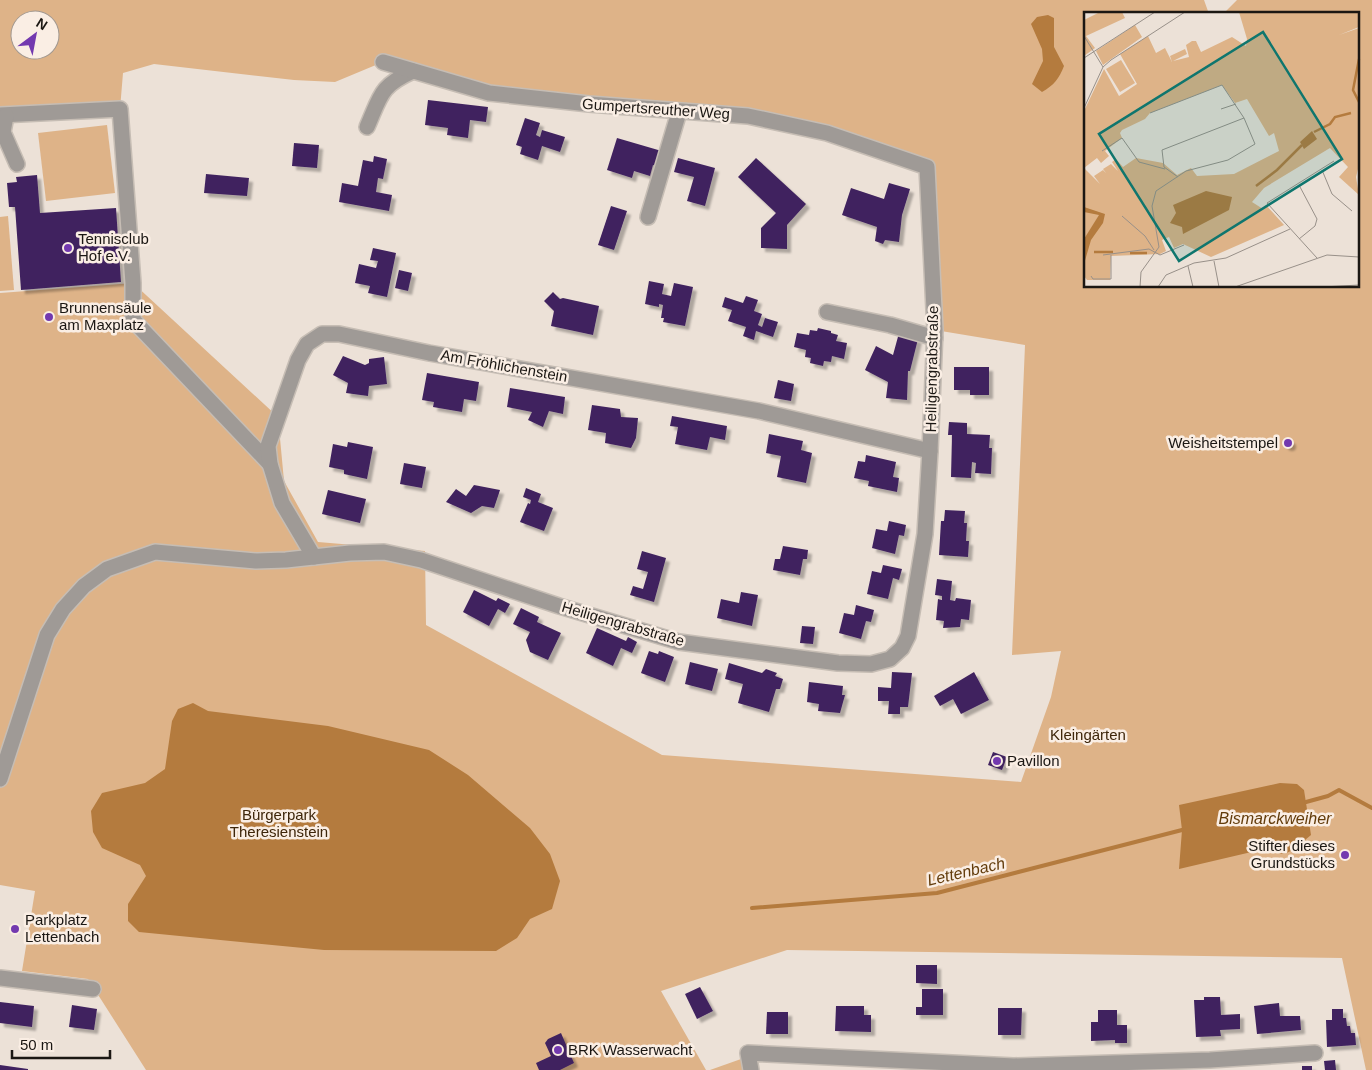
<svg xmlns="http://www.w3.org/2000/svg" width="1372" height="1070" viewBox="0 0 1372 1070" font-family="Arial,sans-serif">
	<defs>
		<filter id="shadow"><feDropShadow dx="4" dy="4" stdDeviation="1" flood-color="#0004"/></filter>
	</defs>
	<rect width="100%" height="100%" fill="#ece1d7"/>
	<g fill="#deb388" fill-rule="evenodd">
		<path d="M0,0h1204l5,14h-123v272h272v-272h-135l14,-14h135v1070h-6l-24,-112 -555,-8 -126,41 45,79h-560l-58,-91 -66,-8 13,-80 -35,-6v-592l133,-10 145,134 6,64 34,61 107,9 1,74 236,130 359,27 30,-85 10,-46 -49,4 13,-310 -90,-15 -8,-163 -179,-51 -259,-23 -106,-31 -48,20 -41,-2 -140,-16 -31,9 -3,36 -120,15zM20,20h30v30h-30z"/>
		<polygon points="107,125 115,193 46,201 38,133"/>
		<polygon points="8,216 14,290 0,291 0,217"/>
		<polygon points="741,1059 743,1070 710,1070"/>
	</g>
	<g fill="#b47b3e">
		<path d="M1048,15l6,3v29l10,19c-5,13 -10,19 -22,26l-10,-8 11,-23 -1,-12 -11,-25 6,-7z"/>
		<polygon points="193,703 208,711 328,726 429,750 468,775 530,828 550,854 560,881 552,909 530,919 517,938 496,951 324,950 139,932 128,921 128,904 146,876 140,865 102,848 93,832 91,811 102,793 145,783 165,769 172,721 178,709"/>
		<polygon points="1280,783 1297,784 1304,790 1311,835 1293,850 1284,854 1260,850 1179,869 1182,830 1179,805"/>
	</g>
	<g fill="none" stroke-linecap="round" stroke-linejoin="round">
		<g stroke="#b47b3e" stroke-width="4">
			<polyline points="1306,802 1328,796 1339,790 1372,808"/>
			<polyline points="752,908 937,893 1182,830"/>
		</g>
	</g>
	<g fill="#40235f" filter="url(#shadow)">
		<polygon points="428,100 488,107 486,122 470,120 468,138 447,135 448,128 425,125"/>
		<polygon points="525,118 540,123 536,135 540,137 542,130 565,137 560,152 542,146 538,160 520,154 522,147 516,145"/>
		<polygon points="617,138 665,152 661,168 653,165 650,176 634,171 632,178 607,170"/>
		<polygon points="294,143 319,145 317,168 292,166"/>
		<polygon points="374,156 387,159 383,179 378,178 376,192 392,195 389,211 339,202 342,183 358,186 363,160 373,162"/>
		<polygon points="678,158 715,168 705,206 687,201 694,177 674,172"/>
		<polygon points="756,158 806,204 787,225 787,249 761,248 761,228 776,213 738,177"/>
		<polygon points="206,174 249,178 247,196 204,193"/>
		<polygon points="37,175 40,213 116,208 121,282 21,290 15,207 9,207 7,183 17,182 16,177"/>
		<polygon points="889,183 910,189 902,215 899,242 885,240 883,244 875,241 877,227 842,215 851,188 884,199"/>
		<polygon points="611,206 627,211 614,250 598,245"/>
		<polygon points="373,248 396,253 387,297 368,293 370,286 355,283 359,264 376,268 378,261 370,260"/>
		<polygon points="399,270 412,273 408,291 395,288"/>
		<polygon points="649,281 664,284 662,294 671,296 674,283 693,287 685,326 663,322 664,318 661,318 663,305 659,304 659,307 645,304"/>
		<polygon points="553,292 560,299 563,298 599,306 593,335 551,326 554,311 544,301"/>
		<polygon points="746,296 758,300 754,311 762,314 758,325 762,327 765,318 778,322 773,337 756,331 754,340 743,336 746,327 728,321 732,310 722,307 725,297 743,303"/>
		<polygon points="818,328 831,331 831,333 838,335 836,341 847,343 844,359 832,356 831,362 824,361 823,366 810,363 811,358 805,357 806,350 794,347 797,333 809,335 810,330 817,331"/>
		<polygon points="899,333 918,339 910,371 908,371 907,400 886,398 888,382 865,370 876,346 893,355"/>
		<polygon points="343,356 365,365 369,363 369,359 384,357 387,384 369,386 368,396 346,393 348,383 333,375"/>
		<polygon points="954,367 989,367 989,395 970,395 970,390 954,390"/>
		<polygon points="427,373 479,382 476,401 464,399 462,412 433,407 434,402 422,400"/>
		<polygon points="778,380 794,384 791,401 774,398"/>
		<polygon points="510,388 565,397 563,414 549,411 543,427 528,420 532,412 507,407"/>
		<polygon points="592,405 620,409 621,417 638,418 636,438 631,448 605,443 606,433 588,430"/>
		<polygon points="672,416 727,426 725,440 710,437 707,450 675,444 678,427 670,426"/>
		<polygon points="949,422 967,423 967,434 990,435 989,448 992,448 991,474 975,473 976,463 972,462 971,478 951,477 952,435 948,435"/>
		<polygon points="769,434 803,441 801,450 812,453 806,483 777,477 781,456 766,453"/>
		<circle cx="1288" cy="443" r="4"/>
		<polygon points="348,442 373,447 367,479 344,474 344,470 329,467 333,444 347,447"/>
		<polygon points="866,455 896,462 893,477 899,478 897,492 868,486 869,481 854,478 858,461 865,462"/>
		<polygon points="404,463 426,467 422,488 400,484"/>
		<polygon points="474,485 500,490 494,508 482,506 471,513 446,502 456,489 466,496"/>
		<polygon points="526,488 541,494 538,502 553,508 544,531 520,522 528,503 530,504 531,500 523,497"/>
		<polygon points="328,490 366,499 360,523 322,514"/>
		<polygon points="945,510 965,511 964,523 967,523 966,541 969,541 968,557 939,555 941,521 944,521"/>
		<polygon points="889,521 906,525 904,536 899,535 895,554 872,548 876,529 887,531"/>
		<polygon points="783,546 808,550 807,559 803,559 800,575 773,570 775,559 780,559"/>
		<polygon points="642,551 666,558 654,602 630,595 633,586 643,589 648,572 637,569"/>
		<polygon points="883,565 902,569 899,580 893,578 888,599 867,594 872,571 881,573"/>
		<polygon points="937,579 952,581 950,600 955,601 956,598 971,600 969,620 961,619 960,627 943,628 944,621 936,620 938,599 942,600 942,596 935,595"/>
		<polygon points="474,590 496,601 498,598 510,604 505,613 498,609 489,626 463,612"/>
		<polygon points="741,592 758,595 752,626 717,618 721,599 739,603"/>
		<polygon points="856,605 874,610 871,622 866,621 861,639 839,633 844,613 854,615"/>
		<polygon points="521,608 539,617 537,622 561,633 548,660 530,652 526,640 530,632 513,624"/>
		<polygon points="802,626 815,627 813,644 800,643"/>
		<polygon points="597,628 626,641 628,637 637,642 632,653 621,648 613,666 586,653"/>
		<polygon points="649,651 658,654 659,651 674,657 665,682 641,673"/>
		<polygon points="690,662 718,669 712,691 685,684"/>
		<polygon points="729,663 762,673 766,669 777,673 775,676 783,679 780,689 776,689 769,712 738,703 743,684 725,679"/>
		<polygon points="892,672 912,673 908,707 900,707 900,714 888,714 889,701 878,701 878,687 891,688"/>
		<polygon points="974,672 989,700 961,714 953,699 940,706 934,696"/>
		<polygon points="809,682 843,686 842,695 845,695 840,713 818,711 819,704 807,702"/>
		<polygon points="993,752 1007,757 1002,770 988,765"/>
		<polygon points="916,965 937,965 937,984 916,983"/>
		<polygon points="700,987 713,1011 697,1019 685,994"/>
		<polygon points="922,989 943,989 943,1015 916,1015 916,1007 922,1007"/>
		<polygon points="1204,997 1220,997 1221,1015 1240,1014 1240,1029 1220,1030 1221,1036 1196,1037 1194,1000 1204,1000"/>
		<polygon points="0,1002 34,1006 32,1027 0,1023"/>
		<polygon points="1279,1003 1280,1016 1300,1016 1301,1030 1257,1034 1254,1006"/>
		<polygon points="72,1005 97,1009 94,1030 69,1027"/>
		<polygon points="836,1006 864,1006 864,1015 871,1015 871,1032 835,1031"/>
		<polygon points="998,1008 1022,1008 1021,1035 998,1035"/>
		<polygon points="1332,1009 1343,1009 1343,1018 1346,1018 1347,1026 1350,1026 1351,1033 1355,1033 1356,1045 1327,1047 1326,1020 1332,1020"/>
		<polygon points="1098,1010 1117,1010 1117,1025 1127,1025 1127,1043 1115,1043 1115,1040 1091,1041 1091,1022 1098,1022"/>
		<polygon points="767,1012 788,1012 788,1034 766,1034"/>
		<polygon points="561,1033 574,1063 560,1070 539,1070 536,1063 551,1056 545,1043 548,1039"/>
		<polygon points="1335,1060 1336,1070 1325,1070 1324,1061"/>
		<polygon points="0,1065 28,1069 28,1070 0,1070"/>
		<rect x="1302" y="1066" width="10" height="4"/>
	</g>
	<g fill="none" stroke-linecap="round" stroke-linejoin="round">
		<g stroke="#c6bdb4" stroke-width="18">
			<g id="minor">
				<polyline points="0,115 120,109 133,283 133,320 270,464"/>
				<polyline points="6,116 3,132 17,164"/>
				<path d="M367,127c14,-32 13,-41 46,-56"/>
				<polyline points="648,217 679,112"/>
				<polyline points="827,312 890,325 935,338"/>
				<polyline points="314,557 282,503 270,464 268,446 298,360 307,344 322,334 339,334 429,353 759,411 930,451"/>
				<polyline points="0,779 47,635 63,609 84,586 107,569 155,552 256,561 286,560 350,553 384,552 421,560 559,606 679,642 838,663 871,664 890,659 902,648 908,636 925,534 930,451 935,330 927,167 827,133 748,116 589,104 489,93 383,62"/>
				<polyline points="0,978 93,989"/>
				<polyline points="751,1070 748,1053 1014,1066 1210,1060 1315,1053"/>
			</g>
		</g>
		<use href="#minor" stroke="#9f9a96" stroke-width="15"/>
	</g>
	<g fill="#7339af" stroke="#faeee4" stroke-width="2">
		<circle cx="68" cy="248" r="5"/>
		<circle cx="49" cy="317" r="5"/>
		<circle cx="1288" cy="443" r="5"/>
		<circle cx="997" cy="761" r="5"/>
		<circle cx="1345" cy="855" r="5"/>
		<circle cx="15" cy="929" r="5"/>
		<circle cx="558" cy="1050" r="5"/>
	</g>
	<g text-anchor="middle" stroke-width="5" stroke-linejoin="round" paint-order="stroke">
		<g font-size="15" fill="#1b1713" stroke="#faeee4">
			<text transform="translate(656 109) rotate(4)" y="5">Gumpertsreuther Weg</text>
			<text transform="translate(504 366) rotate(10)" y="5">Am Fröhlichenstein</text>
			<text transform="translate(932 369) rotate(-89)" y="5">Heiligengrabstraße</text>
			<text transform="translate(623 624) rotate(16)" y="5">Heiligengrabstraße</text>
		</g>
		<g font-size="15" fill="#1b1713" stroke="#faeee4" text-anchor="start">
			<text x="78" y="244">Tennisclub<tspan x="78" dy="17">Hof e.V.</tspan></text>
			<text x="59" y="313">Brunnensäule<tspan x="59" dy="17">am Maxplatz</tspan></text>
			<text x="1278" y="448" text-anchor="end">Weisheitstempel</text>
			<text x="1007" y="766">Pavillon</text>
			<text x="1335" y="851" text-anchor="end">Stifter dieses<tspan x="1335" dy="17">Grundstücks</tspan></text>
			<text x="25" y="925">Parkplatz<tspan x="25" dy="17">Lettenbach</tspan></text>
			<text x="568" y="1055">BRK Wasserwacht</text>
		</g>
		<g font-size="15" fill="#3e260a" stroke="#faeee4">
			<text x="1088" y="740">Kleingärten</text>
			<text x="279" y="820">Bürgerpark<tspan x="279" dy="17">Theresienstein</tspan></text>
		</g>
		<g font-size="16" font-style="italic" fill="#633c0b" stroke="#faeee4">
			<text x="1275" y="824">Bismarckweiher</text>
			<text transform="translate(966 871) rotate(-13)" y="6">Lettenbach</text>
		</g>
	</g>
	<g transform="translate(1084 12)">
		<rect width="275" height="275" fill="#ece1d7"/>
		<path d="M16,0h22l3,6 -39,18 9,12 -11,8v-36zM155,0h120v15l-20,8 20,-7v137l-3,12 3,18 -20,-18 9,-10 -18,-19 -66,40 -12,14 11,7 3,-4 18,20 -73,32 -28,-13 -9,4 -5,-11 -7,3 4,11 -6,3 -49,2 -1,24h-23l-3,-4v-165l20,-42 15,27 18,-12 -17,-30 28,-18 8,17 9,-5 7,14 -2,-6 15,-7 2,5 -14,7 16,-4 -3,-12 6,-4h4l5,11 31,-15 14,9 1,-7zM138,73l13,18 12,-4 22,37 5,-3 5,18 -45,23 -37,2 -6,-8 -14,7 -14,-12 -27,-5 -13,9 -7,-8 -4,3 6,9 -7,-7 -8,5 3,4 -3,-3 -9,6 6,8 -16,-16 13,-10 4,5 8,-7 -4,-5 17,-13 -2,-5 2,-3 23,-11 5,-6zM51,13l7,12 -39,28 -7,-14zM37,48l14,23 -15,9 -14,-23z" fill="#deb388" fill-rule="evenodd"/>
		<path d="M228,119l5,8 -13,10 -4,-7zM122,179l26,6 -3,13 -46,24 -1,-7 -12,-4 6,-10 -3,-8zM0,195l21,7 -2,9 -12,17 -7,24v-25l15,-24 -15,-3z" fill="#b47b3e"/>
		<path fill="none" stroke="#b47b3e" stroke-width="2.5" d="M275,90l-6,-12 6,-31M230,120l16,-8 5,-7 16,-4M172,174l21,-16 25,-25M10,240h19M46,241h17"/>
		<path fill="none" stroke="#989089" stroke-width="1" d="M0,24l19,31M0,46l71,-46M0,96l19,-41 8,-7 74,-48M137,97l15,-5M18,139l20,-13 17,24 26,7M238,158l10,24 20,17M94,165l-14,-10 -2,-17 82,-32M38,204l23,20 9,14M215,227l16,-13 2,-7 -18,-34M19,243l46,-6 11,6M76,243l24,-10M233,246l-50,-55 67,-42M130,249l5,26M104,254l5,21M7,264l2,3h18v-24M56,275l1,-15 18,-25 -7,-41 4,-15 30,-20 42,-11 27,-16 -11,-26 -22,-33 -72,28M74,275l8,-12 28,-12 32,-5 64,-29M151,275l92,-32 32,2M239,275l36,-2"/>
		<path fill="#0f766e" fill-opacity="0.15" stroke="#0f766e" stroke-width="2.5" d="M179,20l79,127 -163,102 -80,-127z"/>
		<rect width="275" height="275" fill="none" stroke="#1b1713" stroke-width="2.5"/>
	</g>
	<g transform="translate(35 35) rotate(32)"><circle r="24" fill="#faeee4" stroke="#a19890"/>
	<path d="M0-4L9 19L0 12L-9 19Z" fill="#7339af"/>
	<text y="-8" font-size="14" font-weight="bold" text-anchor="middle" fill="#1b1713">N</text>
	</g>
	<path d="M12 1050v8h98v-8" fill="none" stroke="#1b1713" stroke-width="2.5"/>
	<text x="20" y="1050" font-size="15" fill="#1b1713" stroke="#faeee4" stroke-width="4" paint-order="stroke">50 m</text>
</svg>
